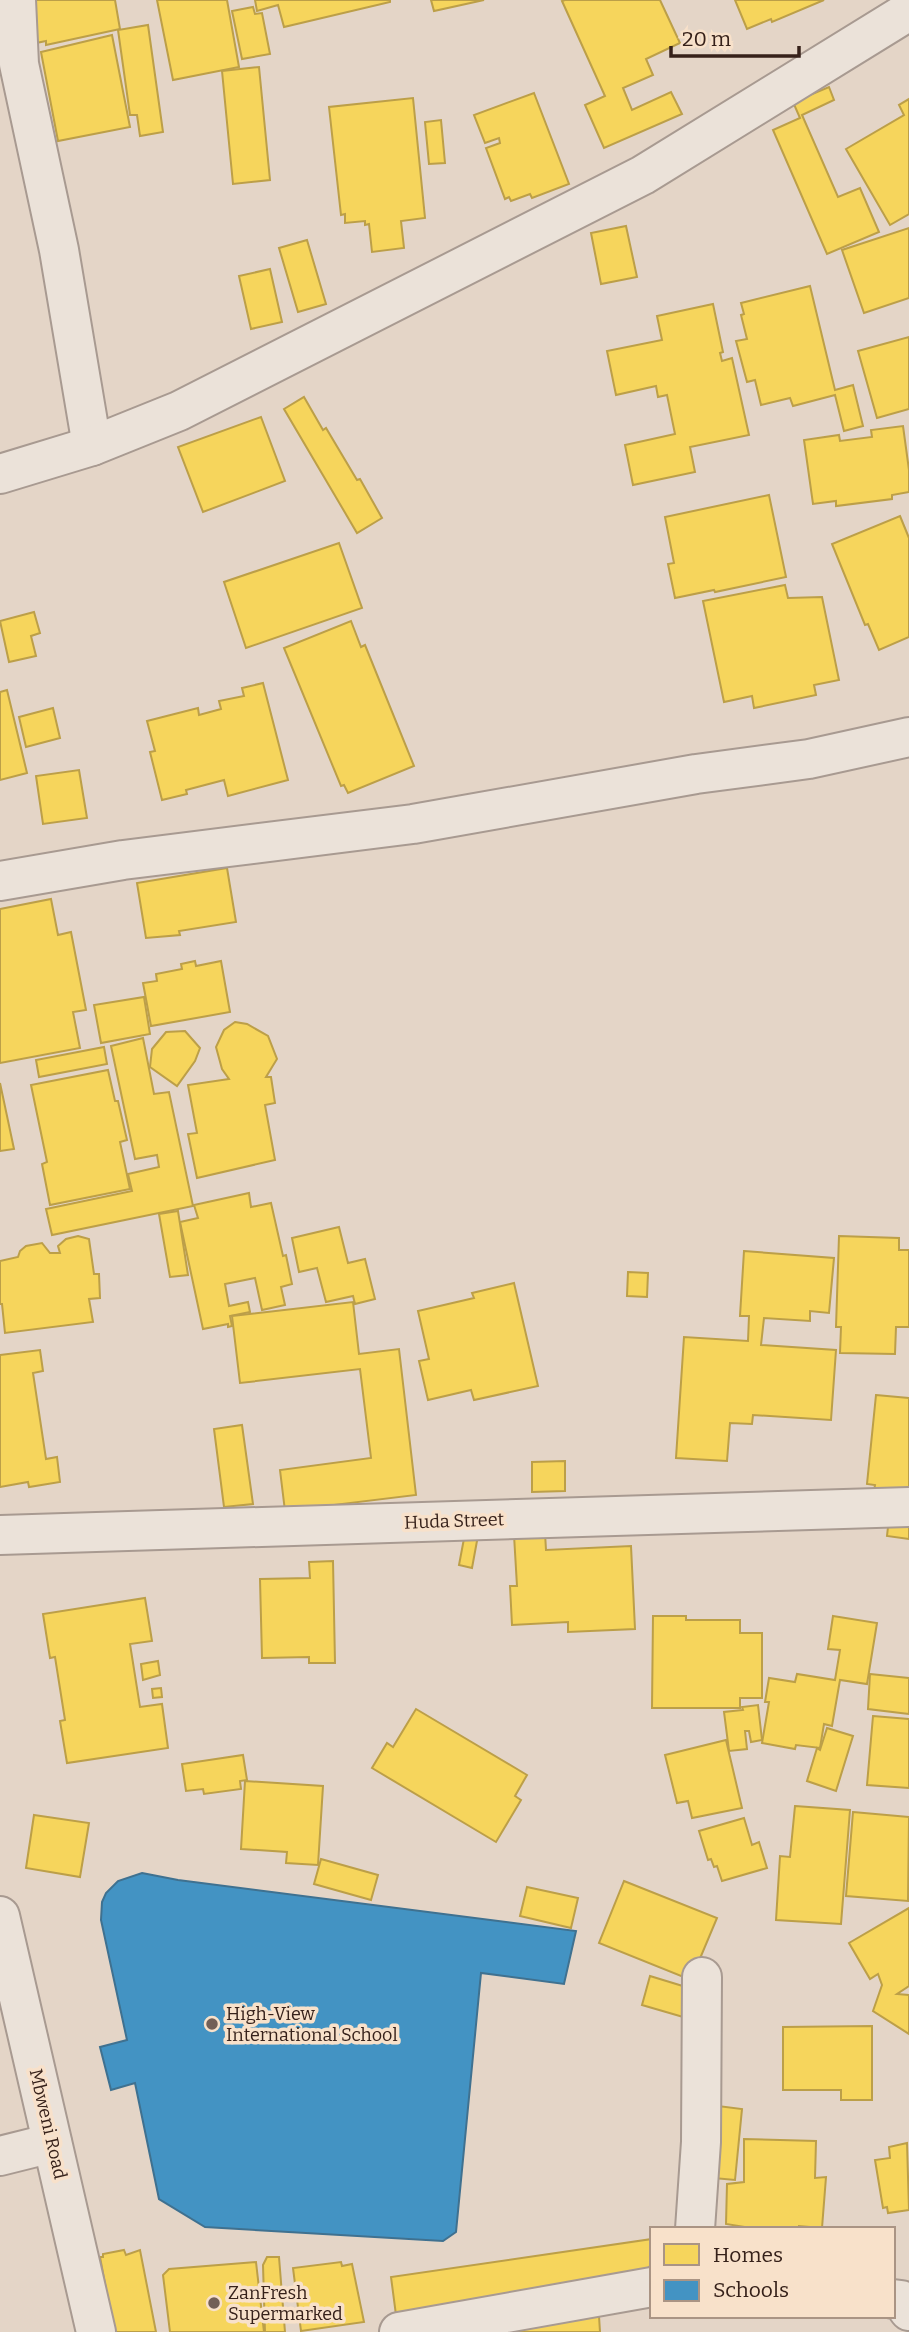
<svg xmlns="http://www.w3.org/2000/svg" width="909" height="2332" viewBox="0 0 909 2332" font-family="Bitter,serif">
	<rect width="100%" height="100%" fill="#e4d5c7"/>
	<g fill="#f6d55c" stroke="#bc9f48" stroke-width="2">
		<polygon points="27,0 115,0 120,29 46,45 46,41 36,43"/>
		<polygon points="157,0 227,0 239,67 173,80"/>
		<polygon points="255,0 390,0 390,2 284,27 278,5 257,11"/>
		<polygon points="431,0 484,0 434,11"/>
		<polygon points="565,0 660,0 680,43 646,59 653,75 623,88 632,110 671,92 682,114 604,148 585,105 605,96 562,1"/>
		<polygon points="735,0 824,0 772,22 771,19 747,29"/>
		<polygon points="253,7 255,14 262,13 270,54 242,59 232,11"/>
		<polygon points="148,25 163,132 140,136 137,115 130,115 118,30"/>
		<polygon points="112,35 130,127 58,141 41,52"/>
		<polygon points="259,67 270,180 233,184 222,71"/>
		<polygon points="829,87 834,100 802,115 838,197 860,188 879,232 827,254 773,130 800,118 793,102"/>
		<polygon points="534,93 569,184 532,198 530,194 511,201 509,197 505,199 486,148 500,143 499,138 485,143 474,115"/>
		<polygon points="413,98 425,218 401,221 404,248 372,252 369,224 365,225 365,221 345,223 345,214 341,215 329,107"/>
		<polygon points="909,99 909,214 890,225 846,149 904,115 899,105"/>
		<polygon points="441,120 445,163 429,164 425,122"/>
		<polygon points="626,226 637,277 601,284 591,233"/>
		<polygon points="909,228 909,298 864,313 842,250"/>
		<polygon points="307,240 326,304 298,312 279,248"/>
		<polygon points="270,269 282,322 251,329 239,276"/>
		<polygon points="810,286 835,390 853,385 863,426 844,431 835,395 793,406 790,398 761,405 755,380 747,382 736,341 747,339 741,315 744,314 741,303"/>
		<polygon points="713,304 723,352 720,353 722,361 732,358 749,435 690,447 695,472 633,485 625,445 675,434 667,395 658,397 656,386 616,395 607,351 662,340 657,316"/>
		<polygon points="909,337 909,409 877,418 858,351"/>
		<polygon points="304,397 323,430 326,428 357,480 360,479 382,518 357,533 284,409"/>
		<polygon points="261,417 285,481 203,512 178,447"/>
		<polygon points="903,426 909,470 909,492 892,495 892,499 836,506 836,501 813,504 804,440 839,435 840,441 872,437 871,430"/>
		<polygon points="769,495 786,577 715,592 714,590 675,598 668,564 674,563 665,517"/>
		<polygon points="900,516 909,538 909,637 879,650 868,624 865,625 832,544"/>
		<polygon points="339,543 362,608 246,648 224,582"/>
		<polygon points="785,585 788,598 822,597 839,680 814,685 816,695 754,708 752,696 724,702 703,601"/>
		<polygon points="34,612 40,633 31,636 36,656 9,662 0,621"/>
		<polygon points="351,621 361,647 365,645 414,766 348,793 344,785 341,786 284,648"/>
		<polygon points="263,683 288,780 228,796 224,780 186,790 187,794 162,800 150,752 155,751 147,721 198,708 199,715 221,709 219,701 244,696 242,688"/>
		<polygon points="7,690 27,773 0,780 0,692"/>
		<polygon points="53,708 60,738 26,747 19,717"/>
		<polygon points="79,770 87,818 43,824 36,776"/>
		<polygon points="227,868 236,922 179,931 180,935 146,938 137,883"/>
		<polygon points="51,899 58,935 71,932 86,1010 73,1012 80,1048 0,1063 0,909"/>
		<polygon points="195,961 196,966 221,961 230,1012 151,1026 143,983 157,981 156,974 182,969 181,964"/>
		<polygon points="144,997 150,1034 101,1043 94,1005"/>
		<polygon points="235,1022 247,1024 268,1036 277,1059 266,1077 271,1077 275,1103 265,1105 275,1160 197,1178 188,1134 197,1133 188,1085 229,1079 222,1069 216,1047 224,1030"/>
		<polygon points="185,1031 200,1048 195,1061 177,1086 150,1067 152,1049 166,1032"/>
		<polygon points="143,1038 154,1094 169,1092 193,1206 52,1235 46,1209 132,1191 128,1174 159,1167 157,1155 135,1159 111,1046"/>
		<polygon points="104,1047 107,1064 39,1077 36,1060"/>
		<polygon points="108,1070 115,1101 118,1101 127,1140 120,1142 130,1189 50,1205 42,1164 47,1162 31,1085"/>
		<polygon points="0,1083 14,1149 0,1151"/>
		<polygon points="249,1193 251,1207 271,1203 283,1256 286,1255 292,1284 281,1287 285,1305 262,1310 255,1278 225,1284 229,1306 248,1302 250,1312 230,1316 232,1326 228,1327 228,1324 203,1329 180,1222 198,1218 194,1205"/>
		<polygon points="178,1211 188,1275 170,1277 159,1214"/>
		<polygon points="339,1227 348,1263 365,1259 375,1299 355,1304 353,1296 326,1302 317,1268 299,1272 292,1238"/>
		<polygon points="78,1236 89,1239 94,1274 99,1274 100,1298 89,1299 93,1322 5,1333 2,1304 0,1304 0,1261 18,1257 20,1251 26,1246 42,1243 50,1253 60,1253 58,1246 66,1239"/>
		<polygon points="839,1236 899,1238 899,1250 909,1250 909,1327 896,1327 895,1354 840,1353 841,1327 836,1327"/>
		<polygon points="744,1251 834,1258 829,1313 810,1311 810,1321 764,1318 761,1345 836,1350 831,1420 753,1415 752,1424 730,1423 727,1461 676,1458 684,1337 748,1341 749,1316 740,1316"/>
		<polygon points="628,1272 648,1273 647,1297 627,1296"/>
		<polygon points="514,1283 538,1386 474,1400 471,1390 428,1400 419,1361 429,1359 418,1311 474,1298 472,1293"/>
		<polygon points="353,1302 359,1354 399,1349 416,1495 285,1511 280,1470 371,1458 360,1369 240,1383 232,1316"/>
		<polygon points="40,1350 43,1371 33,1373 46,1459 57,1457 60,1482 29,1487 28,1482 0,1487 0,1355"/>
		<polygon points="876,1395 909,1398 909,1494 874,1491 875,1485 867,1484"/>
		<polygon points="242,1425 253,1504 224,1507 214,1429"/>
		<polygon points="565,1461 565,1491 532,1492 532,1462"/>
		<polygon points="889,1518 909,1521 909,1539 887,1536"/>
		<polygon points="466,1528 479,1530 472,1568 459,1565"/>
		<polygon points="545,1533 546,1550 631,1546 635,1629 568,1632 568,1622 512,1625 510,1586 517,1586 514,1535"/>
		<polygon points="333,1561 335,1663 309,1663 309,1657 262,1658 260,1579 310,1578 309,1562"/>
		<polygon points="145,1598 152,1641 130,1644 140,1707 162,1704 168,1748 67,1763 60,1721 65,1720 55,1657 50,1658 43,1614"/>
		<polygon points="653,1616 686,1616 686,1620 740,1620 740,1633 762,1633 762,1698 740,1698 740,1708 652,1708"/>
		<polygon points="833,1616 877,1623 867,1684 840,1680 832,1726 824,1724 820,1748 796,1745 795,1749 762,1743 769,1702 765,1702 769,1678 795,1682 797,1674 835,1680 840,1650 828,1649"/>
		<polygon points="158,1661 160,1675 143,1680 141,1664"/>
		<polygon points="870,1674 909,1678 909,1714 868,1709"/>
		<polygon points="161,1688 162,1697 153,1698 152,1689"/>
		<polygon points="758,1705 762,1740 751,1742 749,1731 745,1731 747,1749 729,1751 724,1712 743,1710 742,1707"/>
		<polygon points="416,1709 527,1775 515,1796 521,1800 496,1842 372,1768 387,1743 393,1747"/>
		<polygon points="873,1716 909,1719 909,1788 867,1785"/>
		<polygon points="827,1728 853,1736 836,1791 807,1781 817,1748 820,1750"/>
		<polygon points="726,1740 742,1808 692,1818 688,1801 677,1803 665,1755"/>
		<polygon points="243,1755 247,1780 240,1781 241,1789 204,1794 203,1789 186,1791 182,1764"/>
		<polygon points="245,1781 323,1786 318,1865 286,1863 287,1852 241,1849"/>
		<polygon points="795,1806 850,1810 841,1924 776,1920 780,1856 790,1857"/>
		<polygon points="853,1812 909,1817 908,1901 846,1896"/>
		<polygon points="34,1815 89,1823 80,1877 26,1868"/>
		<polygon points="744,1818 752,1845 759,1842 767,1868 722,1881 717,1866 714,1867 711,1859 708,1860 699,1831"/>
		<polygon points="321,1859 378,1875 371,1900 314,1884"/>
		<polygon points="624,1881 717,1918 691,1980 599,1943"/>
		<polygon points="527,1887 578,1898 571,1928 520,1916"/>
		<polygon points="909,1908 909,1986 897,1994 909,1995 909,2034 873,2011 882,1985 878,1974 870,1979 849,1943"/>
		<polygon points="650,1976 699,1991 690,2019 642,2005"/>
		<polygon points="872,2026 872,2100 841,2100 841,2090 783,2090 783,2027"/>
		<polygon points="710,2105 742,2109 735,2180 703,2177"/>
		<polygon points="744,2139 816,2141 815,2178 826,2177 822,2228 799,2226 799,2229 757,2229 726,2224 727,2184 744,2182"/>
		<polygon points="907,2143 909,2210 888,2213 887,2207 883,2208 875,2160 890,2158 889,2147"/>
		<polygon points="652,2239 652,2264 647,2269 396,2315 391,2277"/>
		<polygon points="124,2250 126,2255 140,2250 156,2332 114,2332 100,2257 103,2257 103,2254"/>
		<polygon points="267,2257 279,2257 285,2332 265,2332 263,2265"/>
		<polygon points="256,2262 264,2332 170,2332 163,2275 169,2269"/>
		<polygon points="341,2262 342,2266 352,2264 364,2322 301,2331 293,2268"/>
		<polygon points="599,2316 600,2332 520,2332 520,2329"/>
	</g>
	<polygon fill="#4393c3" stroke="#3f7190" stroke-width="2" points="142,1873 178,1880 576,1931 564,1984 481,1973 456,2232 443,2241 205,2227 159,2199 135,2083 111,2090 100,2047 127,2040 101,1920 102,1902 106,1893 118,1881"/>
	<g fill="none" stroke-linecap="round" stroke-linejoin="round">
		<g stroke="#a89a91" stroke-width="42">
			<g id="minor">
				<polyline points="16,0 19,64 59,250 92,446"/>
				<polyline points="0,474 92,446 179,411 643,175 909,11"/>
				<polyline points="0,881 123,860 413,824 696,774 809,759 909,737"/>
				<polyline points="0,1535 909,1507"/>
				<polyline points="0,2156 52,2143"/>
				<polyline points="695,2229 701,2142 702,1977"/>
				<polyline points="893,2299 901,2300 909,2311"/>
				<polyline points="399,2332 652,2287"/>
			</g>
		</g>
		<g stroke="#a89a91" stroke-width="42">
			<polyline id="tertiary" points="0,1916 96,2332"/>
		</g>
		<use href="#minor" stroke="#ebe2d9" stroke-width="38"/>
		<use href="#tertiary" stroke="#ebe2d9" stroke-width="38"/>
	</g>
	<g fill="#736057" stroke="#f8e1ca" stroke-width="2.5">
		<circle cx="212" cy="2024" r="7"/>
		<circle cx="214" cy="2303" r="7"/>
	</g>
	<g text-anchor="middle" stroke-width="7" stroke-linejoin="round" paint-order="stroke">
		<g font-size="18" fill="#36211a" stroke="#f8e1ca">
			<text transform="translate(454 1521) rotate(-2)" y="6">Huda Street</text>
			<text transform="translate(48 2124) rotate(77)" y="6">Mbweni Road</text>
		</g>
		<g font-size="18" fill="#36211a" stroke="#f8e1ca" text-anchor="start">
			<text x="226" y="2020">High-View<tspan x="226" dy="21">International School</tspan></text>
			<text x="228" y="2299">ZanFresh<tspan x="228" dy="21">Supermarked</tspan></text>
		</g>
	</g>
	<rect x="650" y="2227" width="245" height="91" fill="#f8e1ca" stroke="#aa9484" stroke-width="2"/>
	<rect x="664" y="2244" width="35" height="21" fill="#f6d55c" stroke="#aa9484" stroke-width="2"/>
	<text x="713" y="2262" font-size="21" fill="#36211a">Homes</text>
	<rect x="664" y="2280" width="35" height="21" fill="#4393c3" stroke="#aa9484" stroke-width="2"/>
	<text x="713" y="2297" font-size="21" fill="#36211a">Schools</text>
	<path d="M671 46v10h128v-10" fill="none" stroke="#36211a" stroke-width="3.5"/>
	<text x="682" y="46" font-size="21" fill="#36211a" stroke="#f8e1ca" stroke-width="5" paint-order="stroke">20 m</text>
</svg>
